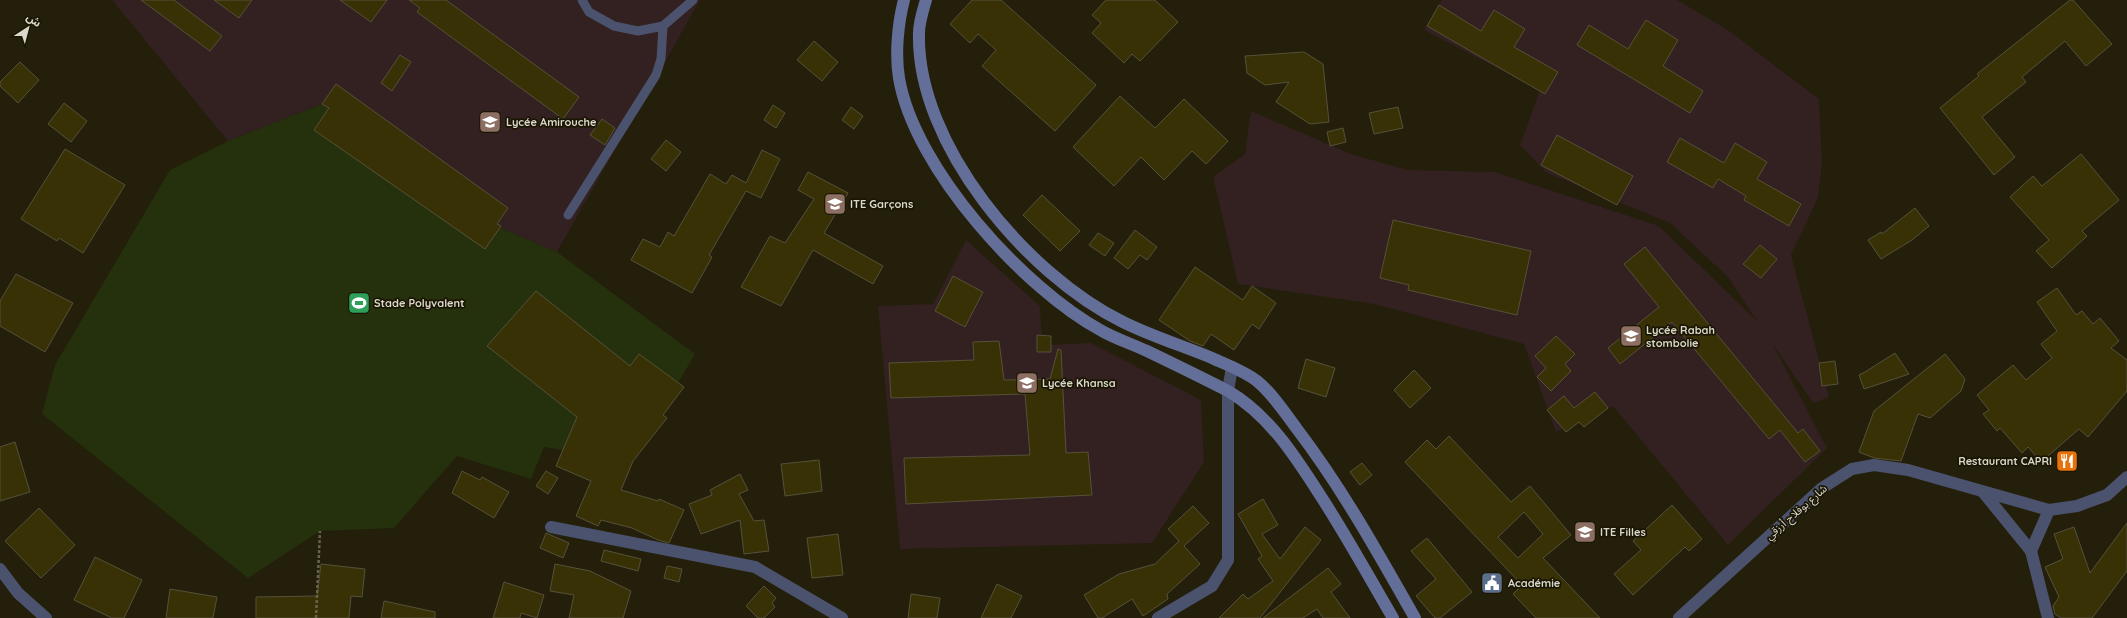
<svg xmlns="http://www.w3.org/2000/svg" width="2127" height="618" viewBox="0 0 2127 618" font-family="Quicksand,'Noto Sans Arabic',sans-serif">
	<rect width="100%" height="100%" fill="#231f0a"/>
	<g fill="#332020">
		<polygon points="112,0 700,0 557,252 496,226 322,104 228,141"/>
		<polygon points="1442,0 1677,0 1728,30 1819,99 1822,163 1818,198 1791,255 1829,397 1813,403 1772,343 1827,448 1728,545 1613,406 1556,432 1524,344 1374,304 1238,284 1213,177 1245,154 1251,111 1351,154 1408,170 1495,172 1659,226 1757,321 1728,277 1670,223 1547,173 1520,145 1540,90 1424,30"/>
		<polygon points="966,240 1040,306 1042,345 1091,343 1201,400 1204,462 1152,543 900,549 878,306 933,304"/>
	</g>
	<polygon fill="#25310d" points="322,104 496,226 557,252 695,354 632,462 544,447 531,479 457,456 394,528 320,531 248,578 42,414 55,365 170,170 228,141"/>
	<g fill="#393106" stroke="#55513a" fill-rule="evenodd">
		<polygon points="141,0 174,0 222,36 210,51"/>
		<polygon points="214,0 252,0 239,18"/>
		<polygon points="340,0 387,0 371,22"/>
		<polygon points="409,0 446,0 579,97 563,119 417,12 420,8"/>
		<polygon points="972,0 1001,0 1096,85 1055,131 982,66 996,50 978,34 970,43 950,24"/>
		<polygon points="1106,0 1155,0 1178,22 1140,61 1132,54 1124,63 1092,33 1101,23 1092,15"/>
		<polygon points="2070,0 2073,0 2112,44 2086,66 2065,41 2022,77 2026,82 1982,117 2015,157 1994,175 1940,108 1979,76 1977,74"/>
		<polygon points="1439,5 1481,31 1494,10 1525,29 1514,47 1558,72 1545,94 1427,26"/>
		<polygon points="1646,20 1678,40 1663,66 1703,91 1690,113 1577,45 1589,25 1628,49"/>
		<polygon points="814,41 838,62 822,81 797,60"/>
		<polygon points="1304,52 1323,64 1329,122 1310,124 1276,102 1289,82 1265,85 1247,73 1245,56"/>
		<polygon points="400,55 411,62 392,91 381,83"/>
		<polygon points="20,62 39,80 18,103 0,86 0,82"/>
		<polygon points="336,84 508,208 497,224 501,226 485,249 314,130 329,108 322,104"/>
		<polygon points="1120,96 1155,128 1184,99 1228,141 1206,164 1192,151 1164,180 1141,157 1114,186 1073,147"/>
		<polygon points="64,103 87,121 71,142 48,124"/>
		<polygon points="773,105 785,113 776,128 764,120"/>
		<polygon points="851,107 863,116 854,129 842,120"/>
		<polygon points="1398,107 1403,128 1374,134 1369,113"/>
		<polygon points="602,119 615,128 605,145 590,135"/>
		<polygon points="1343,128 1346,142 1330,146 1327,132"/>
		<polygon points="1557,135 1633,176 1617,205 1541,165"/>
		<polygon points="1680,138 1724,163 1735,143 1767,162 1757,179 1801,204 1789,226 1744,200 1746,196 1718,179 1713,188 1667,162"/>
		<polygon points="666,140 681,152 666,171 651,159"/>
		<polygon points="65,149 125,185 83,253 59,238 57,241 21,219"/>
		<polygon points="762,150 780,159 761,198 746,191 709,255 712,257 692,293 631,260 643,239 660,247 668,232 674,236 710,174 726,184 732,175 746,183"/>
		<polygon points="2081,154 2119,200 2082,231 2087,236 2052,268 2036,251 2049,240 2010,197 2033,176 2042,186"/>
		<polygon points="808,172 848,193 824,233 883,266 873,284 813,250 781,306 741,287 770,236 785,243 814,199 798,190"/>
		<polygon points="1042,195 1080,231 1060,251 1023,215"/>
		<polygon points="1915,208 1929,226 1912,240 1881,259 1868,240 1881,232 1882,234"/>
		<polygon points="1393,220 1531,251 1517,315 1408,290 1409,285 1380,278"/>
		<polygon points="1135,230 1157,247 1147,260 1140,255 1128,269 1114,258"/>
		<polygon points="1098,233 1114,243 1105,256 1089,245"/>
		<polygon points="1760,245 1777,259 1761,278 1743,264"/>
		<polygon points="1645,247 1798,433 1803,429 1820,451 1805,462 1780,430 1769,439 1672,322 1620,364 1608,348 1659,307 1624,264"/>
		<polygon points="1195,267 1243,300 1252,286 1276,303 1259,329 1252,324 1234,350 1211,334 1203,346 1190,341 1159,320"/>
		<polygon points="16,274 73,303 45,352 0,326 0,301"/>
		<polygon points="953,276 983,292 965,327 935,311"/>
		<polygon points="2057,288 2076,315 2082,311 2093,324 2100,318 2119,341 2111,348 2127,360 2127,391 2088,437 2079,429 2041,462 2028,447 2022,453 2000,428 1997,431 1983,414 1989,410 1977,395 2013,365 2026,380 2052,358 2041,344 2057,331 2037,302"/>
		<polygon points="536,291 630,366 639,354 684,387 663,415 667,418 633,461 621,490 658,501 659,499 684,510 669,543 658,540 632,528 601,520 598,526 576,516 591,481 556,466 577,417 487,346"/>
		<polygon points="1037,335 1051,336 1051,352 1037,352"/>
		<polygon points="1556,336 1575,354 1565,364 1571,371 1551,391 1537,377 1546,368 1535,356"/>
		<polygon points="999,341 1004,380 1050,379 1058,349 1061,350 1066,453 1088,452 1092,495 906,504 904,458 1030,455 1025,394 891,398 889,363 974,360 973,342"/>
		<polygon points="1895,353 1909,374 1864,389 1859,375 1865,372"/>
		<polygon points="1945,354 1965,379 1961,391 1930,418 1918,414 1901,461 1874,458 1859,452 1874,411"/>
		<polygon points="1306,359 1335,368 1326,397 1298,388"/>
		<polygon points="1835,361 1838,384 1822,386 1819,363"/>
		<polygon points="1414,370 1431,388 1410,408 1394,390"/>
		<polygon points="1595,392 1608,408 1584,427 1579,422 1566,432 1547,410 1564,396 1574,408"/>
		<path d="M1449,436l62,66 19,-16 41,49 -28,23 57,60h-64l-23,-24 9,-9 -117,-123 22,-22 9,9zM1524,512l19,22 -25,24 -20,-21z"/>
		<polygon points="15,442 30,492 0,501 0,447"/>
		<polygon points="819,460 822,491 785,496 781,464"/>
		<polygon points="1362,463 1372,475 1360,485 1350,472"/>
		<polygon points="462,471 480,480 482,477 509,492 494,518 452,493"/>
		<polygon points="546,471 558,478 548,494 536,486"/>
		<polygon points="740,474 748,490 739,494 754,521 764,520 769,551 744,554 740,520 701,534 689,504 712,495 710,490"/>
		<polygon points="1263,499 1278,525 1262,534 1280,559 1305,527 1321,540 1260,618 1219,618 1243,594 1248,599 1273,581 1258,559 1262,556 1238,514"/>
		<polygon points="1672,505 1702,539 1689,551 1685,547 1633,595 1614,574 1641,550 1633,541"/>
		<polygon points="1193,506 1209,523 1184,546 1200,564 1167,594 1168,599 1143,616 1132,599 1102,618 1098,618 1084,595 1119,574 1155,564 1179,541 1168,529"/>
		<polygon points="39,508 75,545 41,578 5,541"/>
		<polygon points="2127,523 2127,571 2092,618 2061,618 2055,614 2053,606 2059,597 2045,567 2063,559 2054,534 2074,527 2090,573"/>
		<polygon points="546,533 569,543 563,558 540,548"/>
		<polygon points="838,534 843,575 812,578 807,538"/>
		<polygon points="1427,538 1472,592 1440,618 1435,618 1416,596 1436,579 1411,551"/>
		<polygon points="604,550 641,559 638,571 601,561"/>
		<polygon points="95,557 142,580 124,618 112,618 74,600"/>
		<polygon points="321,564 365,569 362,597 351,596 349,618 256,618 256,597 317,596"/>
		<polygon points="555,564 590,571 631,591 623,618 569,618 574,595 550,591"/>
		<polygon points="667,566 682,569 679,582 664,578"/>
		<polygon points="1328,568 1341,584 1331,592 1350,618 1323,618 1317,609 1303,618 1263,618"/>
		<polygon points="504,582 544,595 537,618 521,613 520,618 493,618"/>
		<polygon points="997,584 1022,596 1011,618 981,618"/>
		<polygon points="764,586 776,598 772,603 775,607 764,618 758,618 746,606"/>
		<polygon points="170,589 217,597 213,618 166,618"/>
		<polygon points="911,594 940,598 937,618 908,618"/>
		<polygon points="384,601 435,612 435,618 381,618"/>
	</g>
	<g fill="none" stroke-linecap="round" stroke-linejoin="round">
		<polyline stroke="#666351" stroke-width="2.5" stroke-dasharray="3 2" stroke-linecap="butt" points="316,618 320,531"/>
		<g stroke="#4b526d" stroke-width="9">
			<polyline points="582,0 589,12 614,26 638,31 663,26 693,0"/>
			<polyline points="568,215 656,75 661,59 663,26"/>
		</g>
		<g stroke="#4b526d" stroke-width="12">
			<polyline points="1983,492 2031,551 2049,510"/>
			<polyline points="551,527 755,567 842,618"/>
			<polyline points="2031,551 2048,618"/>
			<polyline points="0,569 18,593 46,618"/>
			<polyline points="1158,618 1212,586 1228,560 1228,391 1232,367"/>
			<polyline points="1679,618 1822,488 1852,469 1874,465 1908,470 2049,510 2077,506 2107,495 2127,477"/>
		</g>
		<g stroke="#646f99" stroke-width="12">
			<path d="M904,0c-6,23 -9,54 -5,78 15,90 125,211 203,253 14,8 30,13 45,20 27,13 54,26 81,40 41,24 67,65 92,104 26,40 49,82 73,123"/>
			<path d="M926,0c-3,10 -7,22 -7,33 -3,111 108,242 204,289 28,14 60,24 89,36 15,7 32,13 45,23 16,13 28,32 40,48 45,59 81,124 118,189"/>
		</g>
	</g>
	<defs>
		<g id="school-square" transform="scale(1.15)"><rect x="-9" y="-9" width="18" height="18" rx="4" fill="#8d6e63" stroke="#1a1603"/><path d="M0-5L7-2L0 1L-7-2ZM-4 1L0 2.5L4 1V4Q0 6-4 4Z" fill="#fff"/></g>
		<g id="university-square" transform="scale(1.15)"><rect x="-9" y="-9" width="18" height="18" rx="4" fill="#8d6e63" stroke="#1a1603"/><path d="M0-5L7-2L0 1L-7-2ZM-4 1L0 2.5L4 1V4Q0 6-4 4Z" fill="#fff"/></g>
		<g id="stadium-square" transform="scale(1.15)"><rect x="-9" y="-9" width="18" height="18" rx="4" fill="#2e9e5b" stroke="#1a1603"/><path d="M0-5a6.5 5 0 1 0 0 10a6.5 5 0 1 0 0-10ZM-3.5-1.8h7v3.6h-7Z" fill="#fff"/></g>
		<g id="restaurant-square" transform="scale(1.15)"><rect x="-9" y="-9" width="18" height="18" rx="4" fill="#e8710a" stroke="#1a1603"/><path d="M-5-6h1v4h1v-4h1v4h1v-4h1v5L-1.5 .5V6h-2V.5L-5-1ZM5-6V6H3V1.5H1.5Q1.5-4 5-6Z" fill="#fff"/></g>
		<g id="civic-square" transform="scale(1.15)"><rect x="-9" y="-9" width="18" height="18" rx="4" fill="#5c6f8a" stroke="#1a1603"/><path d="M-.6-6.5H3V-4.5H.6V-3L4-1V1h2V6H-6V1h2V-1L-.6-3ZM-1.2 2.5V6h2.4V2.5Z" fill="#fff"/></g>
	</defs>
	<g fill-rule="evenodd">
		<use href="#school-square" x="490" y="122"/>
		<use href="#university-square" x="835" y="204"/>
		<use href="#stadium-square" x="359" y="303"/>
		<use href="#school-square" x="1631" y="336"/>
		<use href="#school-square" x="1027" y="383"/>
		<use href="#restaurant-square" x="2067" y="461"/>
		<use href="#university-square" x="1585" y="532"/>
		<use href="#civic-square" x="1492" y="583"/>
	</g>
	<g text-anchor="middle" stroke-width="3.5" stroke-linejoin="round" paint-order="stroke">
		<g font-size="11" font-weight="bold" fill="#dad8cb" stroke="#1a1603" text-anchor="start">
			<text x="506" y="126">Lycée Amirouche</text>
			<text x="850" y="208">ITE Garçons</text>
			<text x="374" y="307">Stade Polyvalent</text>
			<text x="1646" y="334">Lycée Rabah<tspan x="1646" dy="13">stombolie</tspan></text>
			<text x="1042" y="387">Lycée Khansa</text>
			<text x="2052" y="465" text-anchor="end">Restaurant CAPRI</text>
			<text x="1600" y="536">ITE Filles</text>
			<text x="1508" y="587">Académie</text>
		</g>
		<g font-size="11" fill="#dad8cb" stroke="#1a1603">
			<text transform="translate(1796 512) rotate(-41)" y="4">شارع بوفلاح أرزقي</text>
		</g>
	</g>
	<g transform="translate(28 28) rotate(36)" stroke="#1a1603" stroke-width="3" paint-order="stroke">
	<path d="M0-3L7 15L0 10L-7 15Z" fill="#dad8cb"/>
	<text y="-6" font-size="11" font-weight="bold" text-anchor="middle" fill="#dad8cb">ش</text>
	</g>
</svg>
